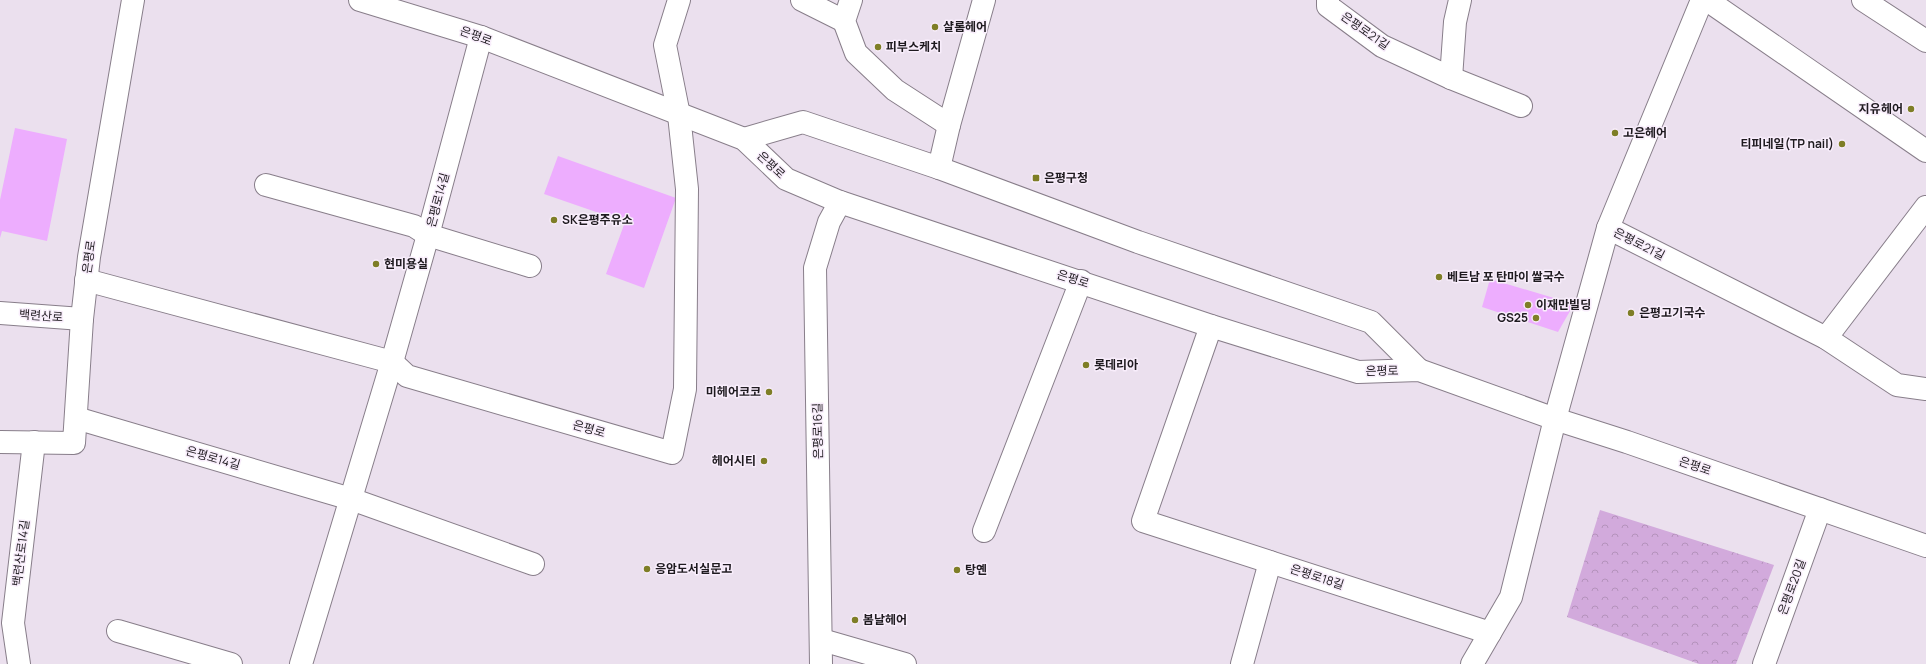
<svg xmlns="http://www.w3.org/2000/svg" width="1926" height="664" viewBox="0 0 1926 664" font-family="Manrope,'Noto Sans KR',sans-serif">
	<defs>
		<pattern id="forest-crowns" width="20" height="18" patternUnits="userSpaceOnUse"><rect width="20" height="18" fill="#d2aadc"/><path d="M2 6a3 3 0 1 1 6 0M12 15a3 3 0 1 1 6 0" fill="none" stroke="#b492bc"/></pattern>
	</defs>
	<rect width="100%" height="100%" fill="#ebe0ee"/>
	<polygon fill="url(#forest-crowns)" points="1600,510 1774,565 1736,664 1699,664 1567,617"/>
	<g fill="#edadfe">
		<polygon points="15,128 67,139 47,241 2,231 0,238 0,200"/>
		<polygon points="558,156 676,198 644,288 606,274 625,222 544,194"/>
		<polygon points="1490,279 1574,304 1558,332 1482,307"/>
	</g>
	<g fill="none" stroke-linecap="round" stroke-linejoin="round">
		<g stroke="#887e8a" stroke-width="24">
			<g id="minor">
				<polyline points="802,0 844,21"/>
				<polyline points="851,0 844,21 856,53 895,90 949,125"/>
				<polyline points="1328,0 1328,6 1382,46 1451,78 1521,106"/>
				<polyline points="1707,0 1926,151"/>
				<polyline points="1863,0 1926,41"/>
				<polyline points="1451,78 1455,22 1460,0"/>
				<polyline points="939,168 949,125 984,0"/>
				<polyline points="266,185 414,226 428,235 530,266"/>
				<polyline points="1608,228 1826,338 1897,385 1926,389"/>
				<polyline points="86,280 392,362 407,376 672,453 685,389 687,189 679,115 665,45 679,0"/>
				<polyline points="0,313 82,319"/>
				<polyline points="1211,326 1143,521 1490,633"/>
				<polyline points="1826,338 1926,207"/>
				<polyline points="76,418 351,499 533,564"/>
				<polyline points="0,442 74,443 82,319 89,257 133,0"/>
				<polyline points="984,531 1081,281"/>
				<polyline points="118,631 231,664"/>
				<polyline points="822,640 905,664"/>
				<polyline points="19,664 13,623 34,442"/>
				<polyline points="301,664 392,362 428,235 481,37"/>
				<polyline points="821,664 815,268 829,222 840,202"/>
				<polyline points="1242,664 1270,562"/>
				<polyline points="1472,664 1511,597 1555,419 1608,228 1702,0"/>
				<polyline points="1764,664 1820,509"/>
			</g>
		</g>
		<g stroke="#887e8a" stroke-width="24">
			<g id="secondary">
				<polyline points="360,0 481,37 744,139 786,179 840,202 1211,326 1358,372 1419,370 1555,419 1627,442 1926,546"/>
				<polyline points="744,139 803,122 939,168 1138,242 1371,322 1419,370"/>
			</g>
		</g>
		<use href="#minor" stroke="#fff" stroke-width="22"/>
		<use href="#secondary" stroke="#fff" stroke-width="22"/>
	</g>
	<g fill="#7e7e26" stroke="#f8edfb" stroke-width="1.5">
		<circle cx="935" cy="27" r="4"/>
		<circle cx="878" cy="47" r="4"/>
		<circle cx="1911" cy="109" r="4"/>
		<circle cx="1615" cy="133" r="4"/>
		<circle cx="1842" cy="144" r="4"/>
		<rect x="1032" y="174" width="8" height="8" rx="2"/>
		<circle cx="554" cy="220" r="4"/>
		<circle cx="376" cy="264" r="4"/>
		<circle cx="1439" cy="277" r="4"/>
		<circle cx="1528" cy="305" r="4"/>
		<circle cx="1631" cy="313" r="4"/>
		<circle cx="1536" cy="318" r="4"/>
		<circle cx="1086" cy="365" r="4"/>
		<circle cx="769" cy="392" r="4"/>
		<circle cx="764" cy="461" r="4"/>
		<circle cx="647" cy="569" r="4"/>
		<circle cx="957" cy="570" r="4"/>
		<circle cx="855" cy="620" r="4"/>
	</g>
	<g text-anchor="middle" stroke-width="3" stroke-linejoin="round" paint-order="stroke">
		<g font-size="12" font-weight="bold" fill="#1e1a1f" stroke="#f8edfb" text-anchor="start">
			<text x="943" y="31">샬롬헤어</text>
			<text x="886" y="51">피부스케치</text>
			<text x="1903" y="113" text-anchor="end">지유헤어</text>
			<text x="1623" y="137">고은헤어</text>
			<text x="1834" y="148" text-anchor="end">티피네일(TP nail)</text>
			<text x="1044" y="182">은평구청</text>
			<text x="562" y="224">SK은평주유소</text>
			<text x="384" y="268">현미용실</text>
			<text x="1447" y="281">베트남 포 탄마이 쌀국수</text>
			<text x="1536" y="309">이재만빌딩</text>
			<text x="1639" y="317">은평고기국수</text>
			<text x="1528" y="322" text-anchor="end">GS25</text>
			<text x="1094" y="369">롯데리아</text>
			<text x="761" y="396" text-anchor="end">미헤어코코</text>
			<text x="756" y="465" text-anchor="end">헤어시티</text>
			<text x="655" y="573">응암도서실문고</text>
			<text x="965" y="574">탕옌</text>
			<text x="863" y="624">봄날헤어</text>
		</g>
		<g font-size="12" fill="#1e1a1f" stroke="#f8edfb">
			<text transform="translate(1365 31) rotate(35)" y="4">은평로21길</text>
			<text transform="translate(476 36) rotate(20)" y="4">은평로</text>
			<text transform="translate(771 165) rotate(43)" y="4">은평로</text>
			<text transform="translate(438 200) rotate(-75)" y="4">은평로14길</text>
			<text transform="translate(1639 244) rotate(27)" y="4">은평로21길</text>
			<text transform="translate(89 257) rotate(-82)" y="4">은평로</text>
			<text transform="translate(1073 279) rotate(18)" y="4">은평로</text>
			<text transform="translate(41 316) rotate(4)" y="4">백련산로</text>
			<text transform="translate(1382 371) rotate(-1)" y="4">은평로</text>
			<text transform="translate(589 429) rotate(16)" y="4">은평로</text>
			<text transform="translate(818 431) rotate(-91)" y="4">은평로16길</text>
			<text transform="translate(213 458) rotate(16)" y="4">은평로14길</text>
			<text transform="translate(1695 466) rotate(19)" y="4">은평로</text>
			<text transform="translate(21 553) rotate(-83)" y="4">백련산로14길</text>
			<text transform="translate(1317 577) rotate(18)" y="4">은평로18길</text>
			<text transform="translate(1792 587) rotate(-70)" y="4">은평로20길</text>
		</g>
	</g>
</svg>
